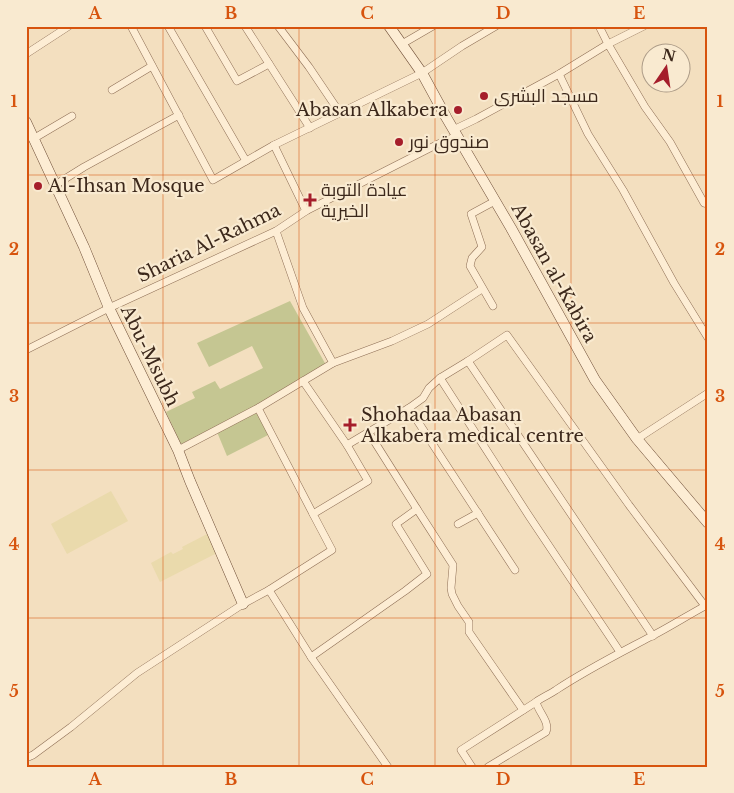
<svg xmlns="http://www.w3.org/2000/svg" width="734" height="793" viewBox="0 0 734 793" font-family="'Libre Baskerville',Cairo,serif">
	<rect width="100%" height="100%" fill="#f3dfbf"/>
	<g fill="#eadaac">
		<polygon points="111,491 128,521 67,554 51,524"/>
		<polygon points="207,534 217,553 160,582 151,563 171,552 173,554 183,549 182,547"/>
	</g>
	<g fill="#c5c692">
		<polygon points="290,301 326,365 253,410 181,444 166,412 195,398 192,392 215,381 220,389 263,368 252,346 209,367 197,343"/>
		<polygon points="254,413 260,415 270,434 227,456 217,432"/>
	</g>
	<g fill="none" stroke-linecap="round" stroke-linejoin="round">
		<g stroke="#8e6e55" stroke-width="8">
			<g id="street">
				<polyline points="131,26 213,180 274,145 422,73 462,46 496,26"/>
				<polyline points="168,26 246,161"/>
				<polyline points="205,26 237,81 269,64"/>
				<polyline points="245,26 310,128"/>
				<polyline points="278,26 309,67 340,113"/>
				<polyline points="599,26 608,44 645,107 670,142 704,203 708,204"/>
				<polyline points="402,44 433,26"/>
				<polyline points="26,54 69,26"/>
				<polyline points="559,74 588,134 623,190 674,283 708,338"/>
				<polyline points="112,90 152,66"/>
				<polyline points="453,130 476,119 559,74 608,44 644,26"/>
				<polyline points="33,139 72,116"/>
				<polyline points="274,145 306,211"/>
				<polyline points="55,185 84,167 179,115"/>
				<polyline points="276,231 303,308 333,363"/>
				<polyline points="493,306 470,266 472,258 482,247 471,214 495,201"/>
				<polyline points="26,350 109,308 276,231 306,211 438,144 457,136"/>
				<polyline points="468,361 653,636"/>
				<polyline points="440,378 529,516 620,652"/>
				<polyline points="303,381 347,445"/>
				<polyline points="258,408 313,514"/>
				<polyline points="409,408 515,570"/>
				<polyline points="369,433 417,509 453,565 451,588 452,594 458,606 469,622 469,632 523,710"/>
				<polyline points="637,439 708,393"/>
				<polyline points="178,450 258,408 333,363 392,341 428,324 482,289"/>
				<polyline points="458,524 478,513"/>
				<polyline points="269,590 311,657 388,767"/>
				<polyline points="311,657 405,591 427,574 396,524 417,509"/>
				<polyline points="26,758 33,755 71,727 137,673 243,604 269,590 332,550 313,514 368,481 347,445 409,408 423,398 429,388 440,378 468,361 507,335 629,505 705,606"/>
				<polyline points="472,767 461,750 536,702"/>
				<path d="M488,767l58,-35c4,-10 -7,-19 -10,-30 6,-5 13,-7 20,-12 30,-20 62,-36 94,-53 20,-10 38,-22 57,-32"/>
			</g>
		</g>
		<g stroke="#704f38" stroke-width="11">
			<g id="secondary">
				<polyline points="389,26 422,73 446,117 511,228 595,380 637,439 708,523"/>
				<polyline points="26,122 84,247 109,308 178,450 190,481 243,604"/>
			</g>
		</g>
		<use href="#street" stroke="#fdedd4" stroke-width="7"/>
		<use href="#secondary" stroke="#fdedd4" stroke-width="10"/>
	</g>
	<path fill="none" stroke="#d7540e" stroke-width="1" stroke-opacity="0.55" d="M163,26v741M299,26v741M435,26v741M571,26v741M26,175h682M26,323h682M26,470h682M26,618h682"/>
	<g fill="#a51e2b" stroke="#f9ead0" stroke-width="2">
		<circle cx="484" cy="96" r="5"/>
		<circle cx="458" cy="110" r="5"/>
		<circle cx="399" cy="142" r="5"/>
		<circle cx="38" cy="186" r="5"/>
		<path d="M307.5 192.5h5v5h5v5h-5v5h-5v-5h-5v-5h5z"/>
		<path d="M347.5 417.5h5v5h5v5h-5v5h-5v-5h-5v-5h5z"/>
	</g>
	<g text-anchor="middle" stroke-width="4.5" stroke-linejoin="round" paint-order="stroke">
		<g font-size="18" fill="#3c281b" stroke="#f9ead0" text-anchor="start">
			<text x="494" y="102">مسجد البشرى</text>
			<text x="448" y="116" text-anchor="end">Abasan Alkabera</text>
			<text x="409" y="148">صندوق نور</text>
			<text x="48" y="192">Al-Ihsan Mosque</text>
			<text x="321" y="196">عيادة التوبة<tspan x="321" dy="21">الخيرية</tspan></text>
			<text x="361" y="421">Shohadaa Abasan<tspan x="361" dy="21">Alkabera medical centre</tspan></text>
		</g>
		<g font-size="18" fill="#3c281b" stroke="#f9ead0">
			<text transform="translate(209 243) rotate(-26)" y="6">Sharia Al-Rahma</text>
			<text transform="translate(554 273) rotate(61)" y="6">Abasan al-Kabira</text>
			<text transform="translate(150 356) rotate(64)" y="6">Abu-Msubh</text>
		</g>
	</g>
	<rect width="734" height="793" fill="none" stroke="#f9ead0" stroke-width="55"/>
	<g transform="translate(666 68) rotate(13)"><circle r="24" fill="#f9ead0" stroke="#ad9c88"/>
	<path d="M0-4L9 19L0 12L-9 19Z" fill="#a51e2b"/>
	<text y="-8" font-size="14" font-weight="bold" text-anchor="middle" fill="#3c281b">N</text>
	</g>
	<rect x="28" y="28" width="678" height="738" fill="none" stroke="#d7540e" stroke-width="2"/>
	<g font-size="16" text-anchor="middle" font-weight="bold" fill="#d7540e">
		<text x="95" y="19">A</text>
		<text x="231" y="19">B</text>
		<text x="367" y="19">C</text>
		<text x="503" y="19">D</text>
		<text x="639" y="19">E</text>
		<text x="14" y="107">1</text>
		<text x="720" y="107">1</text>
		<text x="14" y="255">2</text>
		<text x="720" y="255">2</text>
		<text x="14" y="402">3</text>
		<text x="720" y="402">3</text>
		<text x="14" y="550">4</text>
		<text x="720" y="550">4</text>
		<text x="14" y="697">5</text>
		<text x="720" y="697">5</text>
		<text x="95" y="785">A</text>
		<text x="231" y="785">B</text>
		<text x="367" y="785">C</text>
		<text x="503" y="785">D</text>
		<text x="639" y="785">E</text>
	</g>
</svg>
